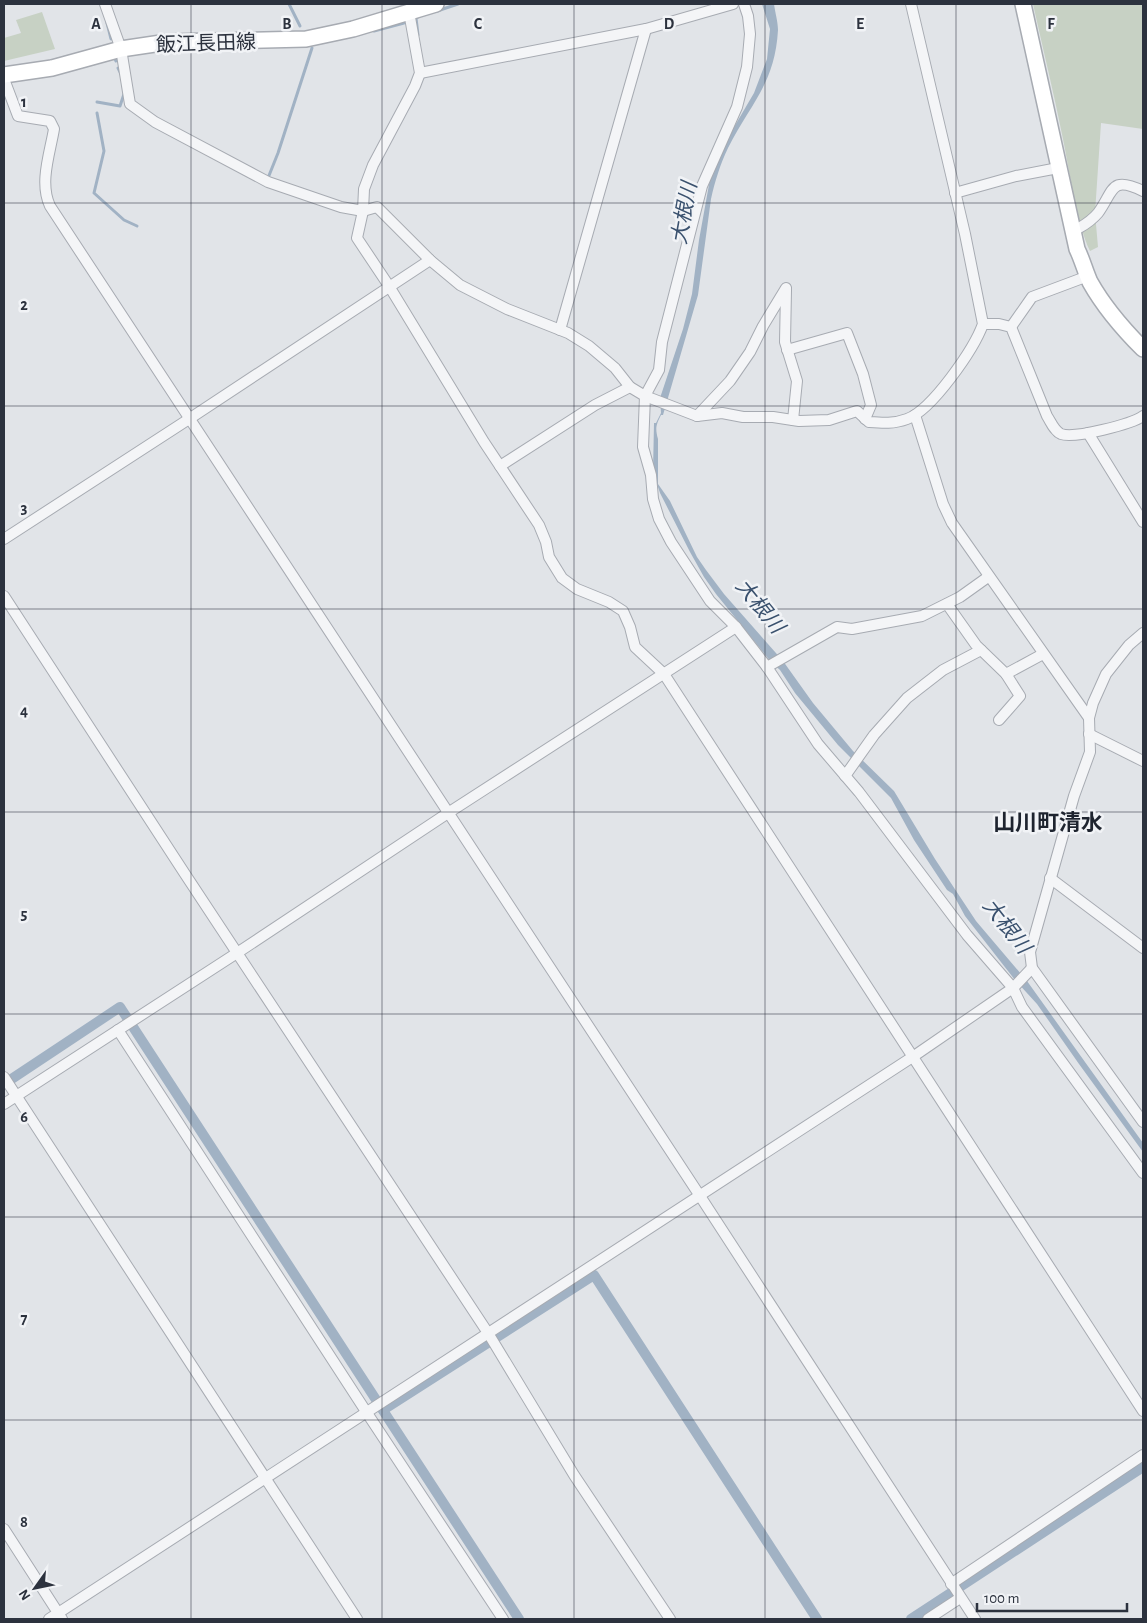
<svg xmlns="http://www.w3.org/2000/svg" width="1147" height="1623" viewBox="0 0 1147 1623" font-family="'Alegreya Sans','Noto Sans JP',sans-serif">
	<rect width="100%" height="100%" fill="#e1e4e8"/>
	<g fill="#c7d1c4">
		<path d="M1033,4h110v125l-42,-6 -6,90 3,34 -8,4c-14,-30 -20,-78 -27,-112 -9,-45 -20,-90 -30,-135z"/>
		<polygon points="42,12 55,49 4,61 4,38 21,33 16,20"/>
	</g>
	<path fill="#a1b2c4" d="M762,4h12c1,8 4,18 4,26 -3,54 -28,74 -50,118 -8,17 -13,33 -17,51l-13,96 -35,120h-2c-5,10 -6,13 -3,24v45l12,17 27,56 9,13 18,24 59,67 30,42 40,48 41,40 41,68 41,62 51,60 116,162v9l-64,-88 -42,-60 -22,-24 -50,-64 -12,-22 -6,-4 -33,-50 -23,-42 -53,-53 -43,-52 -15,-23 -9,-8 -55,-68 -12,-17 -14,-25 -30,-59 -7,-21 1,-49h2l5,-10 -1,-15 23,-69 9,-35 7,-54 11,-61 17,-40 27,-46 13,-34 3,-30z"/>
	<g fill="none" stroke-linecap="round" stroke-linejoin="round">
		<g stroke="#a1b2c4" stroke-width="3">
			<polyline points="289,4 300,26"/>
			<polyline points="437,11 458,4"/>
			<polyline points="107,23 111,39"/>
			<polyline points="374,31 404,23"/>
			<polyline points="418,35 416,18 420,16"/>
			<polyline points="114,57 116,61"/>
			<polyline points="118,68 122,76"/>
			<polyline points="97,102 120,106 124,94"/>
			<polyline points="97,113 104,151 94,193 124,220 137,226"/>
			<polyline points="268,178 278,153 312,48"/>
		</g>
		<g stroke="#a1b2c4" stroke-width="10">
			<polyline points="4,1084 120,1007 519,1619"/>
			<polyline points="383,1410 594,1275 817,1619"/>
			<polyline points="911,1619 1143,1467"/>
		</g>
		<g stroke="#a7abb2" stroke-width="12">
			<g id="street">
				<path d="M105,4l16,45 9,55 25,18 113,60 73,25 22,4 14,-4 53,53 30,25 47,24 61,24 21,13 26,22 15,19 15,9 52,20 25,-3 21,4h30l26,4 30,-1 28,-9 12,11c13,1 25,2 38,-3 25,-9 67,-70 76,-95l-18,-90 -54,-230"/>
				<polyline points="744,4 748,16 750,34 747,67 737,107 702,186 662,342 659,370 645,396 643,447 651,475 653,499 659,519 671,542 710,601 736,627 767,667 818,744 859,792 967,935 1013,988 1022,1007 1143,1173"/>
				<polyline points="409,12 420,73 415,86 373,165 364,189 363,211 357,238 389,286 484,442 539,525 546,542 549,557 562,578 577,589 609,602 623,611 630,627 635,647 664,674 1143,1411"/>
				<polyline points="420,73 646,29 733,4"/>
				<path d="M4,79l14,37 32,5 4,8c-4,24 -15,54 -4,77l650,990 275,423"/>
				<polyline points="955,193 1016,176 1058,168"/>
				<path d="M1079,228c7,-4 14,-9 19,-15 16,-22 12,-38 45,-22"/>
				<polyline points="786,290 785,342 797,381 793,420"/>
				<path d="M983,324h16l12,3 36,89c4,6 7,15 14,18 13,5 71,-10 82,-18"/>
				<polyline points="1011,327 1032,297 1088,276"/>
				<polyline points="560,330 646,29"/>
				<polyline points="787,350 847,333 863,374 871,405 865,419"/>
				<polyline points="915,415 943,504 952,523 1089,718"/>
				<polyline points="697,416 730,381 750,352 763,326 786,288"/>
				<polyline points="1088,433 1143,522"/>
				<polyline points="500,466 595,405 630,387"/>
				<polyline points="4,539 189,419 430,260"/>
				<polyline points="4,596 185,874 488,1333 574,1475 670,1619"/>
				<polyline points="947,604 976,645 1006,674 1043,654"/>
				<polyline points="1143,633 1129,645 1106,674 1093,703 1089,718 1090,752 1074,796 1030,952 1032,968 1143,1122"/>
				<polyline points="767,667 837,627 852,629 922,616 960,597 988,577"/>
				<polyline points="999,720 1020,696 1006,674"/>
				<polyline points="1089,734 1143,761"/>
				<polyline points="845,776 874,735 907,698 943,670 981,650"/>
				<polyline points="1050,878 1143,948"/>
				<polyline points="118,1030 367,1413 503,1619"/>
				<polyline points="4,1077 357,1619"/>
				<polyline points="4,1104 237,953 448,813 736,627"/>
				<polyline points="4,1529 62,1619"/>
				<polyline points="951,1584 1143,1455"/>
				<polyline points="49,1619 914,1056 1013,988 1032,968"/>
				<polyline points="928,1619 960,1598"/>
			</g>
		</g>
		<g stroke="#a7abb2" stroke-width="18">
			<g id="secondary">
				<path d="M1023,4l54,245c5,10 8,22 13,33 14,25 33,47 53,67"/>
				<polyline points="4,75 52,68 121,49 168,42 306,39 353,29 436,4"/>
			</g>
		</g>
		<use href="#street" stroke="#f4f5f7" stroke-width="10"/>
		<use href="#secondary" stroke="#fff" stroke-width="15"/>
	</g>
	<path fill="none" stroke="#2c323e" stroke-width="1" stroke-opacity="0.55" d="M191,4v1615M382,4v1615M574,4v1615M765,4v1615M956,4v1615M4,203h1139M4,406h1139M4,609h1139M4,812h1139M4,1014h1139M4,1217h1139M4,1420h1139"/>
	<g text-anchor="middle" stroke-width="5" stroke-linejoin="round" paint-order="stroke">
		<g font-size="20" fill="#2c323e" stroke="#f1f3f6">
			<text transform="translate(206 43) rotate(-2)" y="7">飯江長田線</text>
		</g>
		<g font-size="21" font-style="italic" fill="#3a516e" stroke="#f1f3f6">
			<text transform="translate(684 213) rotate(-80)" y="7">大根川</text>
			<text transform="translate(760 606) rotate(51)" y="7">大根川</text>
			<text transform="translate(1007 926) rotate(52)" y="7">大根川</text>
		</g>
		<g font-size="22" font-weight="bold" fill="#1e242f" stroke="#f1f3f6">
			<text x="1048" y="830">山川町清水</text>
		</g>
	</g>
	<g font-size="16" text-anchor="middle" font-weight="bold" fill="#2c323e" stroke="#f1f3f6" stroke-width="5" stroke-linejoin="round" paint-order="stroke">
		<text x="96" y="29">A</text>
		<text x="287" y="29">B</text>
		<text x="478" y="29">C</text>
		<text x="669" y="29">D</text>
		<text x="860" y="29">E</text>
		<text x="1051" y="29">F</text>
		<text x="24" y="107">1</text>
		<text x="24" y="310">2</text>
		<text x="24" y="513">3</text>
		<text x="24" y="716">4</text>
		<text x="24" y="919">5</text>
		<text x="24" y="1122">6</text>
		<text x="24" y="1324">7</text>
		<text x="24" y="1527">8</text>
	</g>
	<rect width="1147" height="1623" fill="none" stroke="#2c323e" stroke-width="10"/>
	<g transform="translate(35 1588) rotate(237)" stroke="#f1f3f6" stroke-width="4" paint-order="stroke">
	<path d="M0-4L9 19L0 12L-9 19Z" fill="#2c323e"/>
	<text y="-8" font-size="14" font-weight="bold" text-anchor="middle" fill="#2c323e">N</text>
	</g>
	<path d="M977 1603v8h150v-8" fill="none" stroke="#2c323e" stroke-width="2.5"/>
	<text x="984" y="1603" font-size="15" fill="#2c323e" stroke="#f1f3f6" stroke-width="4" paint-order="stroke">100 m</text>
</svg>
